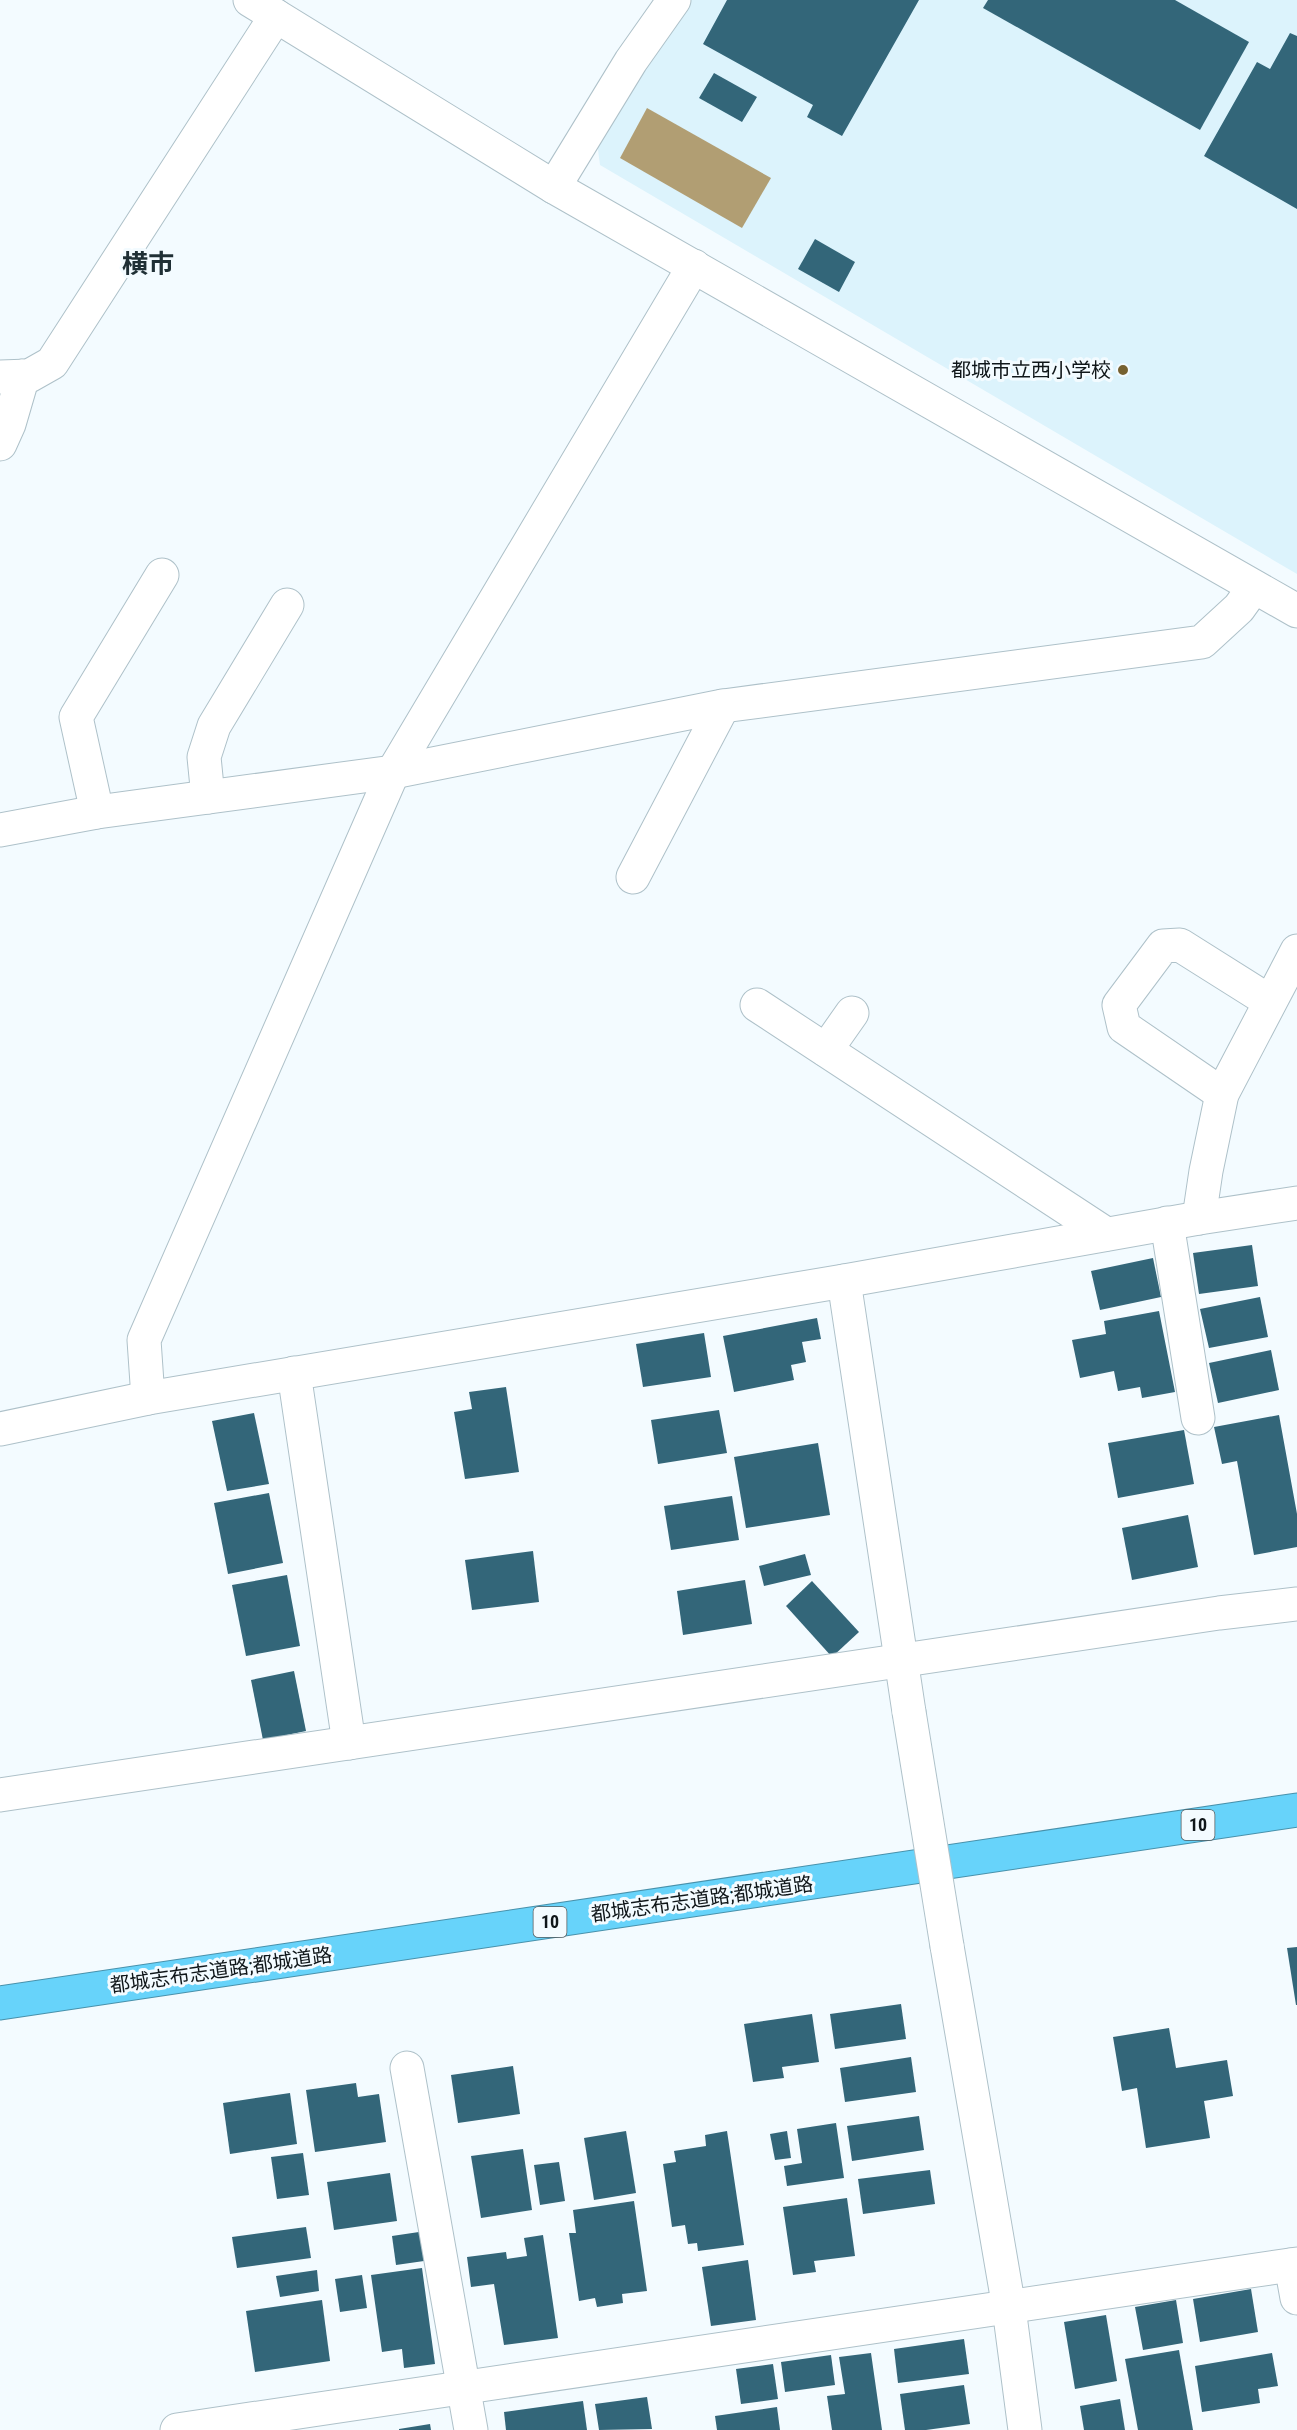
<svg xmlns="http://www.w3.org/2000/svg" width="1297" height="2430" viewBox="0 0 1297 2430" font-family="'Roboto Condensed','Noto Sans JP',sans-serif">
	<rect width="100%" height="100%" fill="#f3fbff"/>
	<polygon fill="#dcf3fc" points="691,0 1297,0 1297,574 600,165 597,142 633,84"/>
	<polygon fill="#b19e73" points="647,108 771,178 742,228 620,158"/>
	<g fill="#336679">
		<polygon points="727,0 919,0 842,136 807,117 813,105 703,44"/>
		<polygon points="988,0 1175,0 1249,42 1200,130 983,8"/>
		<polygon points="1290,33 1297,36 1297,209 1204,156 1257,62 1270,69"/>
		<polygon points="714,73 757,97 742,122 699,98"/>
		<polygon points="815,239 855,262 839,292 798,269"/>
		<polygon points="1252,1245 1258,1286 1199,1294 1193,1253"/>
		<polygon points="1153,1258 1161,1297 1100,1310 1091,1271"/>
		<polygon points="1260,1297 1268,1337 1209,1348 1200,1309"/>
		<polygon points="1159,1311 1175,1392 1142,1398 1140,1387 1118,1391 1114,1371 1080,1378 1072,1340 1106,1334 1104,1321"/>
		<polygon points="817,1318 821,1339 802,1342 806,1362 791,1365 794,1380 734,1392 723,1336"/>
		<polygon points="704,1333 711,1377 643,1387 636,1344"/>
		<polygon points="1271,1350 1279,1390 1218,1403 1209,1363"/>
		<polygon points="506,1387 519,1472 465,1479 454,1412 472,1409 469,1392"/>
		<polygon points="719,1410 727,1453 658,1464 651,1420"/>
		<polygon points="254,1413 269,1484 227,1491 212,1421"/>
		<polygon points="1279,1415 1297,1514 1297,1547 1254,1555 1237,1461 1222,1464 1214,1427"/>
		<polygon points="1184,1430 1194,1484 1118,1498 1108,1443"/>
		<polygon points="818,1443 830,1515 746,1528 734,1457"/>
		<polygon points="269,1493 283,1563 228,1574 214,1503"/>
		<polygon points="732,1496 739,1540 671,1550 664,1506"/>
		<polygon points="1188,1515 1198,1567 1132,1580 1122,1528"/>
		<polygon points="533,1551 539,1602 472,1610 465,1560"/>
		<polygon points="805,1554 811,1575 764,1586 759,1566"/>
		<polygon points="287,1575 300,1646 246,1656 232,1585"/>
		<polygon points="745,1580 752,1624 683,1635 677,1591"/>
		<polygon points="812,1581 859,1632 832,1657 786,1606"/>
		<polygon points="294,1671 306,1731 263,1740 251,1680"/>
		<polygon points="1297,1947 1297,2005 1296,2005 1287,1948"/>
		<polygon points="901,2004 906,2039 835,2049 830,2014"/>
		<polygon points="812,2014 819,2062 782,2067 784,2078 753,2082 744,2024"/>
		<polygon points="1169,2028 1176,2068 1227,2060 1233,2096 1204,2101 1210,2138 1146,2148 1137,2088 1122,2091 1113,2037"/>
		<polygon points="911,2057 916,2092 845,2102 840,2068"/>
		<polygon points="513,2066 520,2114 458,2123 451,2075"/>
		<polygon points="356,2083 358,2097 379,2094 386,2142 315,2152 306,2090"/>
		<polygon points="290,2093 297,2144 230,2154 223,2103"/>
		<polygon points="919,2116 924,2150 852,2161 847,2126"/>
		<polygon points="836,2123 844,2178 787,2186 784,2166 802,2163 797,2129"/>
		<polygon points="626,2131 636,2193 594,2200 584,2138"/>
		<polygon points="727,2131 744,2245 698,2251 697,2243 688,2244 685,2225 672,2227 663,2164 676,2162 674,2151 706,2146 705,2135"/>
		<polygon points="787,2131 791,2158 775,2160 770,2134"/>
		<polygon points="523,2149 532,2210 481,2218 471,2156"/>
		<polygon points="303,2153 309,2195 277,2199 271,2157"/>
		<polygon points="559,2162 565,2201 540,2205 534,2165"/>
		<polygon points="930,2170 935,2204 863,2214 858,2179"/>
		<polygon points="390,2173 397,2221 334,2230 327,2182"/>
		<polygon points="847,2198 855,2256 814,2261 816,2272 793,2275 783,2207"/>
		<polygon points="634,2201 647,2291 622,2294 623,2303 597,2307 595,2298 579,2301 569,2233 576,2233 573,2210"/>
		<polygon points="306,2227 311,2258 237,2268 232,2237"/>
		<polygon points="419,2232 424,2261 396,2265 392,2236"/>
		<polygon points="543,2235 558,2338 504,2345 494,2284 471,2287 467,2257 506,2252 507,2259 527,2256 524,2238"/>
		<polygon points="748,2260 756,2320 711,2326 702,2267"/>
		<polygon points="422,2268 435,2364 404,2368 402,2349 382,2352 371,2275"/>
		<polygon points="317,2270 319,2291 280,2297 276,2276"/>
		<polygon points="362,2275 367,2308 340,2312 335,2279"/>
		<polygon points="1251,2289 1258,2332 1200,2342 1193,2299"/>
		<polygon points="322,2300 330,2361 255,2372 246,2311"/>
		<polygon points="1176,2300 1183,2343 1143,2350 1135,2307"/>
		<polygon points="1106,2315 1117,2381 1075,2389 1064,2322"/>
		<polygon points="964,2339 969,2374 898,2383 894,2349"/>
		<polygon points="1179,2350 1193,2430 1138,2430 1125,2359"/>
		<polygon points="871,2353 882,2430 832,2430 827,2396 845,2394 839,2357"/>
		<polygon points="1272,2353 1278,2386 1258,2389 1260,2403 1202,2412 1195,2366"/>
		<polygon points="831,2355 835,2385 785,2392 781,2362"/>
		<polygon points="773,2364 778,2399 741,2404 736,2369"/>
		<polygon points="964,2385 970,2424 926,2430 905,2430 900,2394"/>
		<polygon points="647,2397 652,2429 599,2430 595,2404"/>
		<polygon points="1120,2399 1125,2430 1084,2430 1080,2406"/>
		<polygon points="583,2401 587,2430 506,2430 504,2412"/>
		<polygon points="777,2407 780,2430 717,2430 715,2416"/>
		<polygon points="430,2424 431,2430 399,2430 399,2429"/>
	</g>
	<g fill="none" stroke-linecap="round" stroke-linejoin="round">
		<g stroke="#aec1c9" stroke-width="35">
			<g id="minor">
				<polyline points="554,187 631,61 674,0"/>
				<polyline points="0,377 29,376 52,363 276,16"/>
				<polyline points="0,444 9,424 23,376"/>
				<polyline points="208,797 204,757 214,726 287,605"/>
				<polyline points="97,812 76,717 162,575"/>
				<polyline points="0,830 97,812 393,772 723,706 1202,642 1239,608 1254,587"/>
				<polyline points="633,877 723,706"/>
				<polyline points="757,1005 1106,1234"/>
				<polyline points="826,1050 852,1013"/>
				<polyline points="1222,1094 1124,1027 1119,1005 1163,946 1180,945 1269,1001"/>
				<polyline points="1199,1218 1206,1171 1222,1094 1297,951"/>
				<polyline points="1167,1223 1198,1418"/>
				<polyline points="844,1281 909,1712"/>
				<polyline points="294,1373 349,1743"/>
				<polyline points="148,1398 144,1340 393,772 694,266"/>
				<polyline points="0,1795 1219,1613 1297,1604"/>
				<polyline points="947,1946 1009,2308 1025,2430"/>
				<polyline points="407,2068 471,2430"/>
				<polyline points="1291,2265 1297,2298"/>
				<polyline points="177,2430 1297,2264"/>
			</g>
		</g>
		<g stroke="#aec1c9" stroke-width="35">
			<g id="tertiary">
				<polyline points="250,0 554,187 1297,611"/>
				<polyline points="0,1429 148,1398 844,1281 1199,1218 1297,1203"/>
			</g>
		</g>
		<g stroke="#4891ab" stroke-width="35">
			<polyline id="motorway" points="0,2003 1297,1810"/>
		</g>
		<use href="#minor" stroke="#fff" stroke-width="33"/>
		<use href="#tertiary" stroke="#fff" stroke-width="33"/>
		<use href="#motorway" stroke="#67d3fa" stroke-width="33"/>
		<g stroke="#aec1c9" stroke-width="35" stroke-linecap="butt">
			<polyline id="minor-bridge" points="909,1712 947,1946"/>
		</g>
		<use href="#minor-bridge" stroke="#fff" stroke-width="33"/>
	</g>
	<circle fill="#766130" stroke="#f3fbff" stroke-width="2" cx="1123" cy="370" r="6"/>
	<g text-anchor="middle" stroke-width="6" stroke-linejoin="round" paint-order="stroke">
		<g fill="#f3fbff" stroke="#535b5e" stroke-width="1.5">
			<rect x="1181.5" y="1810" width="33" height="30" rx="4.5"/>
			<rect x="533.5" y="1907" width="33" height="30" rx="4.5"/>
		</g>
		<g font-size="18" font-weight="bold" fill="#0f1619">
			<text x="1198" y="1831">10</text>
			<text x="550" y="1928">10</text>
		</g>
		<g font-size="20" fill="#0f1619" stroke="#f3fbff" text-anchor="end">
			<text x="1111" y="377">都城市立西小学校</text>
		</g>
		<g font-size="20" fill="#0f1619" stroke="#f3fbff">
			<text transform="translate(702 1899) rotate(-8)" y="7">都城志布志道路;都城道路</text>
			<text transform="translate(221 1970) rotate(-8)" y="7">都城志布志道路;都城道路</text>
		</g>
		<g font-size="26" font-weight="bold" fill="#1f2f35" stroke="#f3fbff">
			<text x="148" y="273">横市</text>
		</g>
	</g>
</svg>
